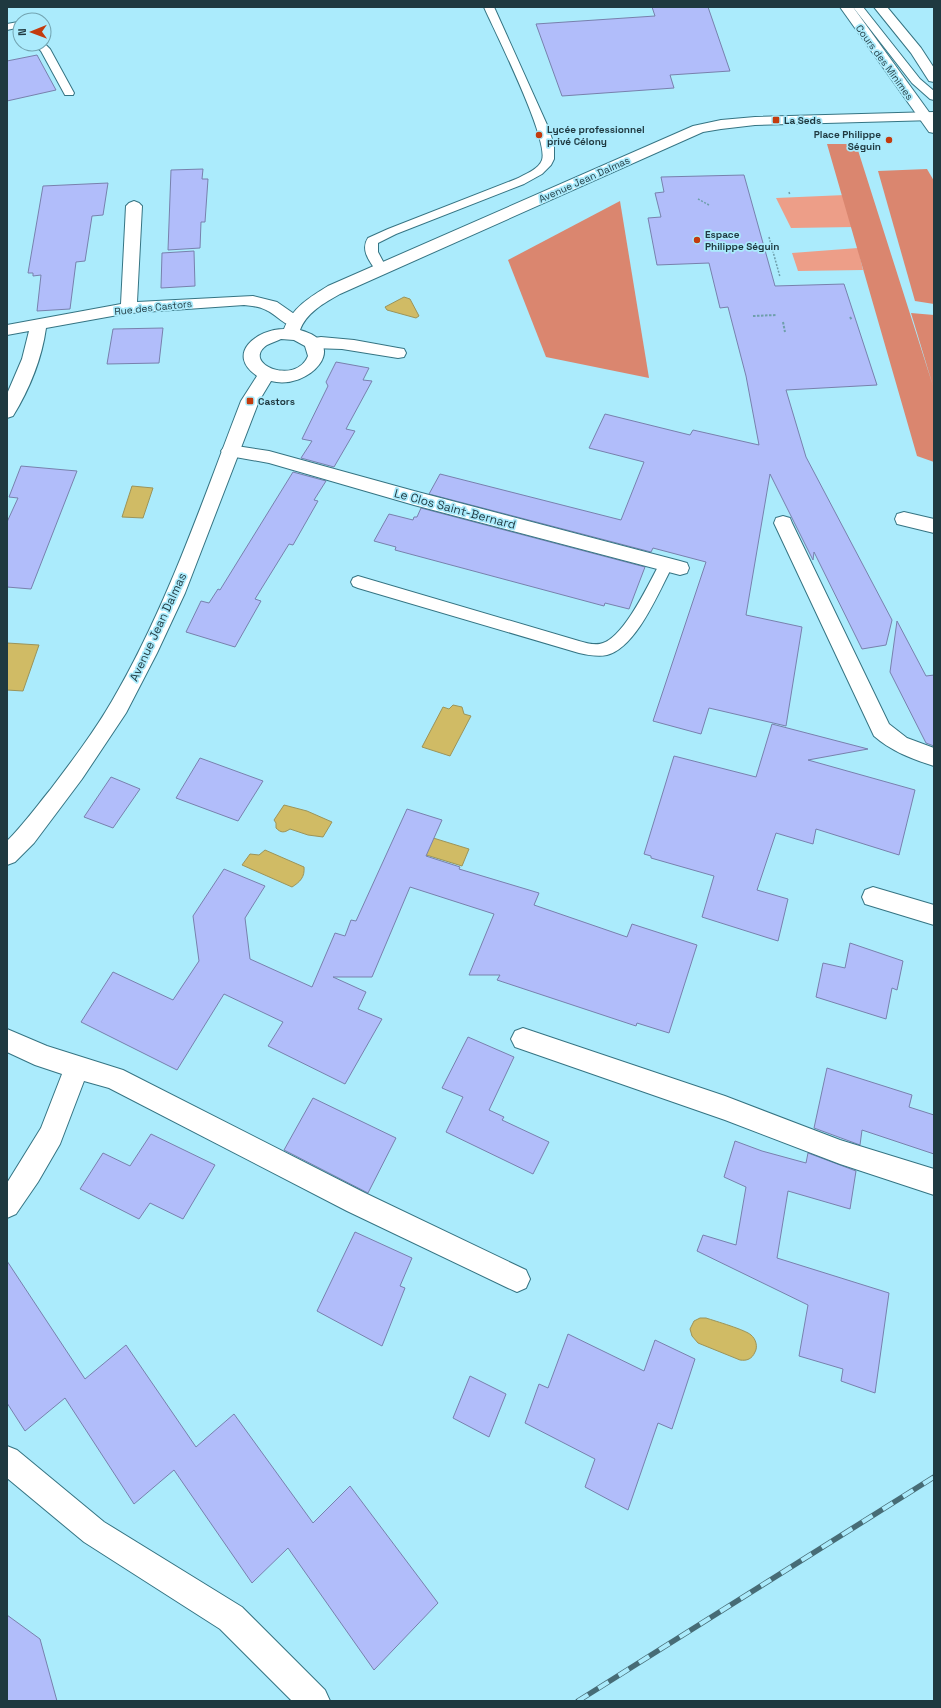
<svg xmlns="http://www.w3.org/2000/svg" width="941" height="1708" viewBox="0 0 941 1708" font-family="'Space Grotesk',sans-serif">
	<rect width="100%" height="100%" fill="#abebfc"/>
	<g fill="#ed9e88">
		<polygon points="845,195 855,227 791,228 776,198"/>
		<polygon points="858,248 863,270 798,271 792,253"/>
	</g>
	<g fill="#da866f">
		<polygon points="827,144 856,144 933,386 911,313 934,315 934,462 917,456"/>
		<polygon points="927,169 934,181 934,304 915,301 878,171"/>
		<polygon points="620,201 649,378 546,357 508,260"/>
	</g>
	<g fill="#d0bb65" stroke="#9b945a">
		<polygon points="404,297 410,299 419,316 416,318 387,310 385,307"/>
		<polygon points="132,486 153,488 143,518 122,517"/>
		<polygon points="7,643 39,645 23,691 7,690"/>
		<polygon points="453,705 462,707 464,714 471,716 450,756 422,747 443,707 449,709"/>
		<path d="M284,805l23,6 25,11 -9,15 -15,-2 -18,-6c-6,4 -9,4 -14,-1v-5l-2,-3z"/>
		<polygon points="430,837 469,849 462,866 423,854"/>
		<path d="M265,850l39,17c1,10 -4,15 -12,20l-50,-22 8,-11 9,1z"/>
		<path d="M700,1318h6c9,3 40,12 45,17 5,4 7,12 4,17 -3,7 -8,9 -15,8l-42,-17 -6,-7 -2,-7 4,-8z"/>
	</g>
	<g fill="#b1bdfa" stroke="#7881ad">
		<polygon points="652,7 708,7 730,71 670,75 674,88 562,96 536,24 655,16"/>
		<polygon points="37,55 56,90 7,101 7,61"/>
		<polygon points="203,169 202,179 208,179 205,222 201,222 200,248 168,250 171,170"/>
		<polygon points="744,175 775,286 844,284 877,385 786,390 806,457 892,620 886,645 862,649 814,552 813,560 770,474 746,615 802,627 786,726 709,708 701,734 653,721 706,562 653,548 651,552 429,494 440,474 621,520 644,462 589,448 605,414 690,435 693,430 759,445 746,376 728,307 720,308 709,263 657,265 648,218 661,217 655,193 664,192 661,177"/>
		<polygon points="108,183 103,215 92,216 85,261 76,262 70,309 37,311 41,275 33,276 33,273 28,273 43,186"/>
		<polygon points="194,251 195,286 161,288 162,253"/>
		<polygon points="163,328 159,363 107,364 113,329"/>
		<polygon points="336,362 369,368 363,380 372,381 346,429 355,431 334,467 301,458 312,441 302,439 328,386 326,382"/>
		<polygon points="21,466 77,471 31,589 7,587 7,522 18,498 9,497"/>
		<polygon points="293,472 326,481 314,500 318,501 293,545 289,544 255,599 261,601 235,647 186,632 201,601 209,603 218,589 220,590"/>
		<polygon points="421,508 645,567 629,609 605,603 604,606 395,550 396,547 374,541 389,514 413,520 414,517 417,517"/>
		<polygon points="897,621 926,676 934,675 934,746 926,743 890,672"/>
		<polygon points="772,724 868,749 808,760 915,790 899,855 816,829 813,844 776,833 757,890 788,899 778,941 702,917 714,876 651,858 651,856 644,854 674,756 756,777"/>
		<polygon points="200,758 263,781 238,821 176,798"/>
		<polygon points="111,777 140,789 113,828 84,817"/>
		<polygon points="407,809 442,820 426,856 460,867 459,869 539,893 534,905 627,937 632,924 697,945 669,1033 637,1023 636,1026 497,980 500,975 469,975 494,914 410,887 372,977 333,977 366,992 358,1009 382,1019 345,1084 268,1046 283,1022 224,994 177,1070 81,1022 113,972 173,1000 199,961 193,916 224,869 265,886 245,918 250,959 312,987 335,933 345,936 351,920 356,921"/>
		<polygon points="850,943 903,961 897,990 892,988 886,1019 816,997 823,963 845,968"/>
		<polygon points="468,1037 514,1057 489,1110 504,1117 502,1120 549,1142 533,1174 446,1132 463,1097 442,1088"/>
		<polygon points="827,1068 912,1095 909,1107 934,1115 934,1154 862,1130 860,1145 814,1128"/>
		<polygon points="313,1098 396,1138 368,1193 284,1150"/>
		<polygon points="151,1134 215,1165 183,1219 150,1203 139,1219 80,1189 103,1153 130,1166"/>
		<polygon points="735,1141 762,1151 806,1163 808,1153 856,1171 850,1209 788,1191 777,1258 889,1293 875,1393 841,1381 843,1369 799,1356 808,1305 697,1251 703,1235 736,1245 746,1187 724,1177"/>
		<polygon points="355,1232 412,1258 400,1286 405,1288 382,1346 317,1311"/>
		<polygon points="7,1261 85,1379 126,1345 196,1447 234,1414 313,1523 350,1486 438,1603 374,1670 288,1548 252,1583 174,1470 134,1504 65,1398 25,1431 7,1403"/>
		<polygon points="568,1334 644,1371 655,1340 695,1359 672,1429 658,1423 628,1510 585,1487 595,1459 525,1423 539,1384 548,1388"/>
		<polygon points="470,1376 506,1394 489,1437 453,1418"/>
		<polygon points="7,1615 40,1639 57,1701 7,1701"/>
	</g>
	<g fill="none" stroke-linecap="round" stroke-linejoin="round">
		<g stroke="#357483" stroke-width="2">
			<g id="lane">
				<path d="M484,7h10l54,120 6,18v14l-3,6 -9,9 -18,10 -128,50 -18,9v9l9,17 -2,3h-8c-7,-10 -17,-22 -9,-34l20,-9 128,-50c8,-4 23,-10 26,-19 7,-21 -47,-128 -58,-153z"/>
				<polygon points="853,7 863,7 920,79 934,91 934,100 930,99 912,83"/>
				<polygon points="18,22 20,22 20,30 16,28 7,30 7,24"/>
				<polygon points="44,43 50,49 74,93 73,95 65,95 41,51 34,44"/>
				<path d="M666,560l5,1 2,4c-14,26 -36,82 -66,90 -10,2 -19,0 -28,-2l-221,-65 -5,-2 -2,-4 2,-4 5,-2 221,65c7,2 17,5 24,2 22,-7 47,-62 58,-82z"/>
			</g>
		</g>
		<g stroke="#357483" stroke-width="2">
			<g id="street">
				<path d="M134,201l5,2 3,3 -5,96 116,-6 24,6 23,16 2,4 -2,4c-14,3 -22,-11 -34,-16 -7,-4 -14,-4 -22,-5l-115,8 -83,15c-4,30 -17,62 -33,88l-6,2v-24l15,-35 7,-28 -22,4v-10l114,-21 5,-98 3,-3z"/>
				<polygon points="321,337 354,340 398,348 404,349 406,353 404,357 398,358 342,349 312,348 306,347 304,343 306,339"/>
				<polygon points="230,445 269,451 414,491 680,561 687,563 689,568 687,573 680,575 414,505 269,463 224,455 221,451 224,447"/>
				<polygon points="904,512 934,519 934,533 897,524 895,519 897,514"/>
				<path d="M783,516l7,2 2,5 97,201 18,14 27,10v18c-22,-7 -43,-15 -60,-30l-100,-213 2,-5z"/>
				<polygon points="873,887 934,905 934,925 865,904 862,897 865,890"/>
				<polygon points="523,1028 725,1096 840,1140 934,1169 934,1195 840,1164 725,1120 515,1047 511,1039 515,1031"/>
				<polygon points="7,1029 47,1046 123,1070 365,1193 526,1270 530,1279 526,1288 517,1292 508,1288 347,1211 109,1088 84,1081 60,1144 38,1182 16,1214 7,1218 7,1183 41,1128 62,1074 35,1065 7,1052"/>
				<polygon points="7,1446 17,1450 104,1522 242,1607 325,1690 330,1701 292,1701 220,1629 84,1542 7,1478"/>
			</g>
		</g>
		<g stroke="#357483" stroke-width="2">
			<path id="secondary" d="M934,112v8l-179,5 -34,4 -18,3 -363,162c-16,9 -34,19 -40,36 52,14 9,61 -29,51l-12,20 -74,192 -28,60 -31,60 -44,66 -48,64 -19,19 -8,3v-24c16,-16 29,-34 43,-51 22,-29 44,-58 62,-89 55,-94 90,-199 129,-300l16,-25c-32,-22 0,-47 27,-47 8,-21 26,-32 44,-43l365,-160 28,-6 34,-3zM281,339l13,1 11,6 3,10c-12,30 -68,8 -41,-11 4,-2 10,-4 14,-6z"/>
		</g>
		<g stroke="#357483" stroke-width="2">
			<g id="primary">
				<polygon points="840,7 853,7 934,119 934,133 929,132"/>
				<polygon points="874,7 887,7 921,48 934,68 934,82 929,81 911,53"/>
			</g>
		</g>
		<g stroke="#6f9fac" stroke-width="1.5" stroke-dasharray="2 1.5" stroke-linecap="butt">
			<polyline points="789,192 790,195"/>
			<polyline points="698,199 709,205"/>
			<polyline points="769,237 780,277"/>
		</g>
		<g stroke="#6f9fac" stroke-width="2" stroke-dasharray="2.5 1.5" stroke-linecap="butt">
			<polyline points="753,316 776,315"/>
			<polyline points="850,317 852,320"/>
			<polyline points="783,322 785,332"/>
		</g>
		<use href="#lane" fill="#fff" fill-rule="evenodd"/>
		<use href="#street" fill="#fff" fill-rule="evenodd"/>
		<use href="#secondary" fill="#fff" fill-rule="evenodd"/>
		<use href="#primary" fill="#fff" fill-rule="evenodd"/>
		<g stroke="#476c76" stroke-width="5.5">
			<polyline id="rail" points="578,1701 934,1477"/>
		</g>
		<use href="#rail" stroke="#abebfc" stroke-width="4" stroke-dasharray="12" stroke-linecap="butt"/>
	</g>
	<g fill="#c33b0e" stroke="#abebfc" stroke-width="1.5">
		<rect x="772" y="116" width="8" height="8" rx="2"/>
		<circle cx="539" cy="135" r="4"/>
		<circle cx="889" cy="140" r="4"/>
		<circle cx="697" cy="240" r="4"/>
		<rect x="246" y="397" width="8" height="8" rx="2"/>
	</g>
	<g text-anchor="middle" stroke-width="3.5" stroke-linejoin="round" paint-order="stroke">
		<g font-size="10" fill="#1f3940" stroke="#abebfc">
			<text transform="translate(885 62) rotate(54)" y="4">Cours des Minimes</text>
			<text transform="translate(584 179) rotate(-24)" y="4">Avenue Jean Dalmas</text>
			<text transform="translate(153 307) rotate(-6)" y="4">Rue des Castors</text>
		</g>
		<g font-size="10" font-weight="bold" fill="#1f3940" stroke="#abebfc" text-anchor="start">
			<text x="784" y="124">La Seds</text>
			<text x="547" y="133">Lycée professionnel<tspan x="547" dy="12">privé Célony</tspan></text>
			<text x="881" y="138" text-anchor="end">Place Philippe<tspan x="881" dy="12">Séguin</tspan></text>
			<text x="705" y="238">Espace<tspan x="705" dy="12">Philippe Séguin</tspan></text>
			<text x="258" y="405">Castors</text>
		</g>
		<g font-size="12" fill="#1f3940" stroke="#abebfc">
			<text transform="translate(455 509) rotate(15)" y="4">Le Clos Saint-Bernard</text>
			<text transform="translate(158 627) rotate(-65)" y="4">Avenue Jean Dalmas</text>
		</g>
	</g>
	<rect width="941" height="1708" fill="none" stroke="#1f3940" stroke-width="16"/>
	<g transform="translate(32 32) rotate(269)"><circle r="19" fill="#abebfc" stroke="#73a4b1"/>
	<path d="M0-3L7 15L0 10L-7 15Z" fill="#c33b0e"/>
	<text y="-6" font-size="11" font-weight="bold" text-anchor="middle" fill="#1f3940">N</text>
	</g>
</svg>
